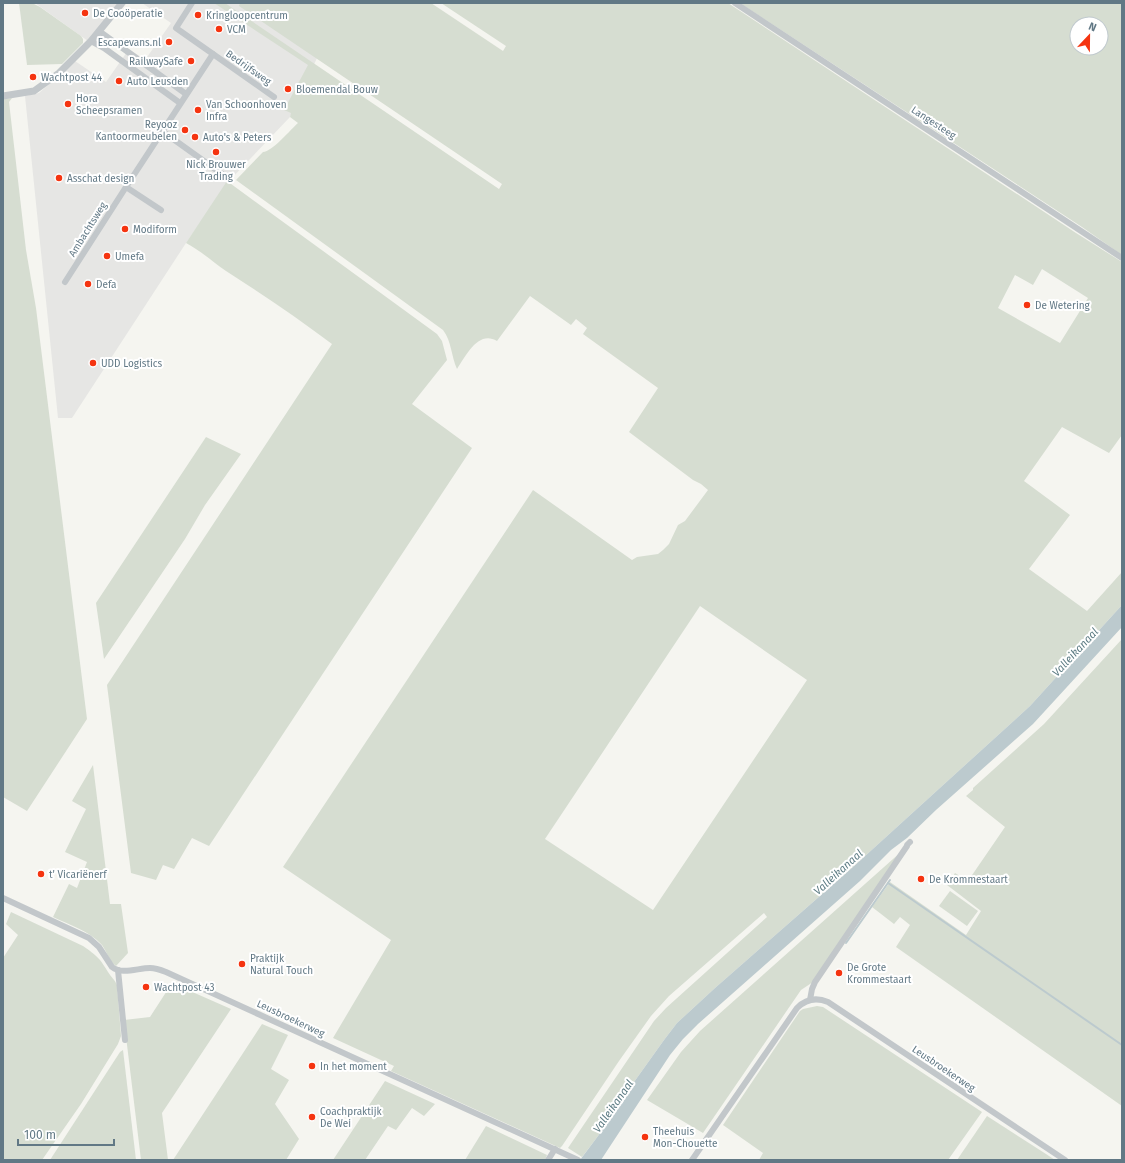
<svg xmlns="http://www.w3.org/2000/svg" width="1125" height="1163" viewBox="0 0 1125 1163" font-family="'Fira Sans',sans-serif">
	<rect width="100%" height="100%" fill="#f5f5f0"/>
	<g fill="#e6e6e4">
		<polygon points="35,3 124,3 88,41"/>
		<polygon points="142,3 240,3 317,58 290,117 229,181 186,243 72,418 58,418 25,96 39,93 75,61 106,82 129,49 145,60 171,23"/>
	</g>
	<g fill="#d6ddd1" fill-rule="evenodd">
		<polygon points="19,3 32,3 40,7 81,36 83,39 83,43 62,64 27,65"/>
		<path d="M214,3h11l274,186 3,-5 -263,-178 1,-3h191l72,48 3,-5 -65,-43h287l348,230 46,29v173l-13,18 -47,-26 -38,54 46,34 -41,54 58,42 35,-39v33l-92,101 -177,161 -138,121 -38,35 -13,17 -40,56 -26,40 -16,21 -14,-9 86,-127 12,-13 101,-91 -3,-4 -95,83 -18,20 -32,45 -57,85 -2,2 -169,-77 3,-5 -61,-28 58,-98 -108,-73 250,-377 99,70 5,-3 21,-3 5,-4 6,-6 9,-19 7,-4 23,-31 -7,-6 -8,-4 -64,-48 29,-44 -75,-54 4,-6 -11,-9 -5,6 -41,-29 -33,45c-19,-11 -31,15 -40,28 -6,-13 -5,-27 -14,-39l-207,-150 27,-28c9,0 28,-23 35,-29l-8,-6 1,-4 -7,-3 24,-45zM1042,269l46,29 -28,45 -62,-35 17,-33 18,10zM700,606l107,74 -154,230 -108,-71z"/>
		<path d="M740,3h382v252l-40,-28zM1077,24h24v24h-24z"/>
		<polygon points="12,98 9,102 26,250 36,308 87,719 27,811 3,797 3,99"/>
		<path d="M227,181l210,153 5,7 5,19 -35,44 60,44 -263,398 -17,-8 -18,31 -11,-4 -7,15 -25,-7 -24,-188 225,-341c-34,-26 -70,-50 -106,-73 -13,-9 -25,-20 -40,-28z"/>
		<polygon points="206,437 241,454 205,505 185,539 104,659 96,603"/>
		<polygon points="1122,639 1122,1106 896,947 910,925 900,917 894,924 872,907 890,882 966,935 981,911 947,885 955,873 968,881 1005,827 966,796 973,790 973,788 1044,724"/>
		<path d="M93,765l17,139h11l7,49 -12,13c-7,-5 -9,-14 -14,-21 -13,-14 -32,-20 -49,-28l16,-33 8,4 10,-26 -22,-10 21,-43 -14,-8z"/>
		<polygon points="902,851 813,982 801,990 703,1133 647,1100 681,1052 700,1031"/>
		<polygon points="950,891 978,911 967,926 939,906"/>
		<path d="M11,912l72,34c14,10 16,11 25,26 3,5 7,8 9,13l4,51 -3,8 -37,60 -39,56h-39v-202l15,-23 -12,-11z"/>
		<polygon points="172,983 231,1009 162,1113 168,1160 141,1160 124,1020 150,1017"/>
		<polygon points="817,1006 823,1007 982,1112 948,1160 759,1160 763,1153 723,1125 800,1011 803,1009"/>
		<polygon points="262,1024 288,1035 271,1069 289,1080 275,1104 299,1139 286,1160 173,1160"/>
		<polygon points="123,1050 136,1160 50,1160 120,1052"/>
		<polygon points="385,1081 435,1104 424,1116 412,1108 396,1130 388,1126 365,1160 333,1160"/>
		<polygon points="987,1116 1046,1154 1055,1160 957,1160"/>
		<polygon points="486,1126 547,1155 545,1160 465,1160"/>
	</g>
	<polygon fill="#bccace" points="1122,605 1122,627 1033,724 936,810 907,838 891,850 860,881 698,1024 683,1039 670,1055 601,1160 580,1160 598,1136 624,1096 664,1040 677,1023 715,988 853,867 1030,706"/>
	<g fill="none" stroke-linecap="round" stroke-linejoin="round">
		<g stroke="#bccace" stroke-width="2">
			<polyline points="888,883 1122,1045"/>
			<polyline points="846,943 890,880"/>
		</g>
		<g stroke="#c2c7ca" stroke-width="6">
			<polyline points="735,3 1122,258"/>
			<polyline points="99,31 186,94"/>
			<polyline points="91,41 104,48 180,103"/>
			<polyline points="213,54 274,97"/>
			<polyline points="162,131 229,179"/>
			<polyline points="126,187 161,210"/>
			<polyline points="65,282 126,187 213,54 176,28 192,3"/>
			<path d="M3,898l86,40 10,9 13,20c10,8 26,1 38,1 6,0 11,2 16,4l412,188"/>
			<polyline points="118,970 125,1040"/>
			<polyline points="810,1000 812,989 815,982 907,846 907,845 910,842"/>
			<polyline points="548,1160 555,1149"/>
			<path d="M692,1160l105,-152c9,-9 19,-11 31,-6l237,158"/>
		</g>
		<polyline stroke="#c2c7ca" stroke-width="7" points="3,96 34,91 59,73 91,41 122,3"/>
	</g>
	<g fill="#f53410" stroke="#fff" stroke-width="1.5">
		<circle cx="85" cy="13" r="4"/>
		<circle cx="198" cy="15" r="4"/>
		<circle cx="219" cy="29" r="4"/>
		<circle cx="169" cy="42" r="4"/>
		<circle cx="191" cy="61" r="4"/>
		<circle cx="33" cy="77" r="4"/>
		<circle cx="119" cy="81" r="4"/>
		<circle cx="288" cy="89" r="4"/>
		<circle cx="68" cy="104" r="4"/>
		<circle cx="198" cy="110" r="4"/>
		<circle cx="185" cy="130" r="4"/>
		<circle cx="195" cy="137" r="4"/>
		<circle cx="216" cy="152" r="4"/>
		<circle cx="59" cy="178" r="4"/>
		<circle cx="125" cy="229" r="4"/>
		<circle cx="107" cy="256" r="4"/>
		<circle cx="88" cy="284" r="4"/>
		<circle cx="1027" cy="305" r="4"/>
		<circle cx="93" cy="363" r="4"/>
		<circle cx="41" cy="874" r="4"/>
		<circle cx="921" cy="879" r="4"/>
		<circle cx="242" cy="964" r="4"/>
		<circle cx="839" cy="973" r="4"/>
		<circle cx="146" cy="987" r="4"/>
		<circle cx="312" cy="1066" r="4"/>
		<circle cx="312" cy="1117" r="4"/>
		<circle cx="645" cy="1137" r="4"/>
	</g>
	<g text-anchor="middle" stroke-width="4" stroke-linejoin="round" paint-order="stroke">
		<g font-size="10" fill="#617885" stroke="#fff" text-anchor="start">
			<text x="93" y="17">De Cooöperatie</text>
			<text x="206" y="19">Kringloopcentrum</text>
			<text x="227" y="33">VCM</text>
			<text x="161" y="46" text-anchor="end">Escapevans.nl</text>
			<text x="183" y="65" text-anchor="end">RailwaySafe</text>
			<text x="41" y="81">Wachtpost 44</text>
			<text x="127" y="85">Auto Leusden</text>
			<text x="296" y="93">Bloemendal Bouw</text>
			<text x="76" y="102">Hora<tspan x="76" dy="12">Scheepsramen</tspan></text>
			<text x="206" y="108">Van Schoonhoven<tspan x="206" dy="12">Infra</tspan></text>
			<text x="177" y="128" text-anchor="end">Reyooz<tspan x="177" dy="12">Kantoormeubelen</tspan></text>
			<text x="203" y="141">Auto's &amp; Peters</text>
			<text x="216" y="168" text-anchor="middle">Nick Brouwer<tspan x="216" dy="12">Trading</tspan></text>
			<text x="67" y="182">Asschat design</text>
			<text x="133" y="233">Modiform</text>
			<text x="115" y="260">Umefa</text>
			<text x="96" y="288">Defa</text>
			<text x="1035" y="309">De Wetering</text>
			<text x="101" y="367">UDD Logistics</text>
			<text x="49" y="878">t’ Vicariënerf</text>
			<text x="929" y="883">De Krommestaart</text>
			<text x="250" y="962">Praktijk<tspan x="250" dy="12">Natural Touch</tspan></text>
			<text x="847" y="971">De Grote<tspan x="847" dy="12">Krommestaart</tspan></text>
			<text x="154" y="991">Wachtpost 43</text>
			<text x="320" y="1070">In het moment</text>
			<text x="320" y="1115">Coachpraktijk<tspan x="320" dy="12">De Wei</tspan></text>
			<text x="653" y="1135">Theehuis<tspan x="653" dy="12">Mon-Chouette</tspan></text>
		</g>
		<g font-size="10" fill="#617885" stroke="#fff">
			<text transform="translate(249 67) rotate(35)" y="4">Bedrijfsweg</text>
			<text transform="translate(934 122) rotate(33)" y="4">Langesteeg</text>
			<text transform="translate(87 229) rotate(-58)" y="4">Ambachtsweg</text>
			<text transform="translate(291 1018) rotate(25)" y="4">Leusbroekerweg</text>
			<text transform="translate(944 1068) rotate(34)" y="4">Leusbroekerweg</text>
		</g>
		<g font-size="11" font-style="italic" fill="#5c7b83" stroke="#fff">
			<text transform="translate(1075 652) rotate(-47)" y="4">Valleikanaal</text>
			<text transform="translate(838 872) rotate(-42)" y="4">Valleikanaal</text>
			<text transform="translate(613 1106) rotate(-55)" y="4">Valleikanaal</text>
		</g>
	</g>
	<rect width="1125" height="1163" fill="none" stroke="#617885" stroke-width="8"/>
	<g transform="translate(1089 36) rotate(22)"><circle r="19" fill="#ffffff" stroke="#c0c9ce"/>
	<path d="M0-3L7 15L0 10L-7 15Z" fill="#f53410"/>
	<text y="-6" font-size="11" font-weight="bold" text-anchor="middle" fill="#617885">N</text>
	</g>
	<path d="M18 1139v6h96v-6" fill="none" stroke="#617885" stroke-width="2"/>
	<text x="24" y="1139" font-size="12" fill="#617885" stroke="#ffffff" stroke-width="3" paint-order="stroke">100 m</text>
</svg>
